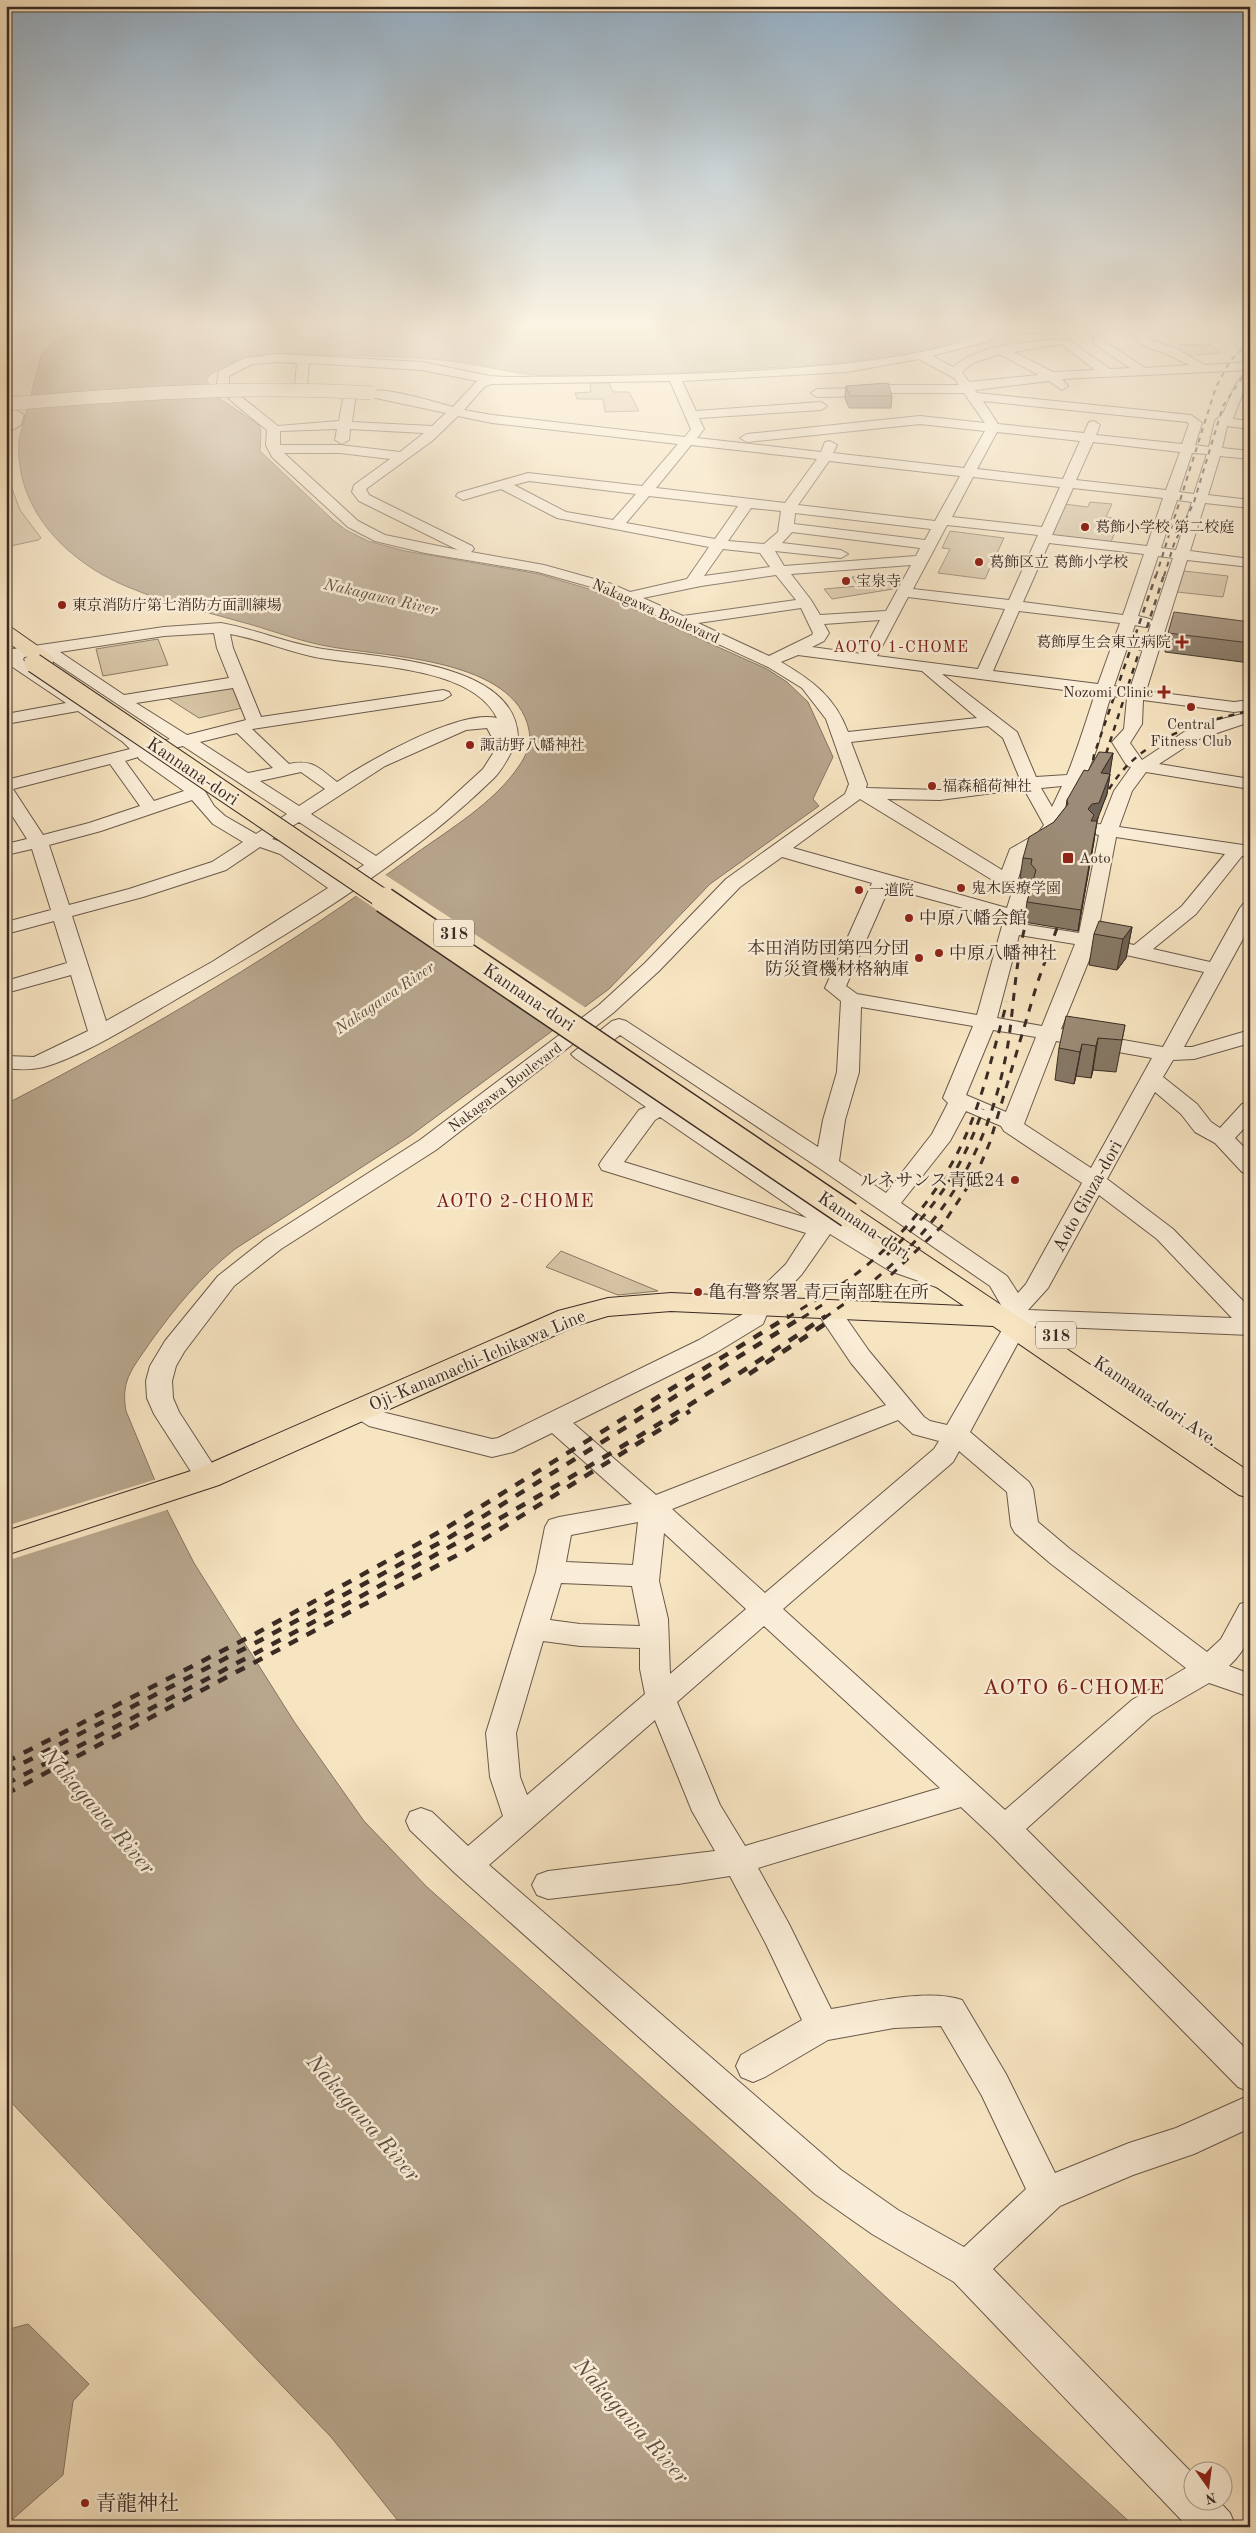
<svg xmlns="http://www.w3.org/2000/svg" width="1256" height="2533" viewBox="0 0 1256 2533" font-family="'Old Standard TT','Noto Serif JP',serif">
	<rect width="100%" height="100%" fill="#f7e4c1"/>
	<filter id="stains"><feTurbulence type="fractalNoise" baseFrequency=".004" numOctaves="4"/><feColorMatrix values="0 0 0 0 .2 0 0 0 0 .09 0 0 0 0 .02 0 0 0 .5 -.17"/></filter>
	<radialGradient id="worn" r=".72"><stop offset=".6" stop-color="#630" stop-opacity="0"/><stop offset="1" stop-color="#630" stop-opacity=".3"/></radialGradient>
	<g fill="#d7c5a6" stroke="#887865">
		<polygon points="6,322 56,322 31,333 6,355"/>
		<polygon points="1210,344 1222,353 1182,356 1174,351 1182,350 1178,345"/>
		<polygon points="590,383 609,383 613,392 629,392 639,411 605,412 603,399 577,399 575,393 591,392"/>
		<polygon points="6,486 11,486 20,510 41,538 38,540 6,547"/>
		<polygon points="1090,502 1112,504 1106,517 1120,519 1111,542 1051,535 1064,504 1088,507"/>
		<polygon points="950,531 1004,538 985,579 938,573 950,549 942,548"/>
		<polygon points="1184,571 1228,576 1223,597 1177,592"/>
		<polygon points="881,574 893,589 832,599 824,589 858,586 852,577"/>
		<polygon points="158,639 168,665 103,676 96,649"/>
		<polygon points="232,686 242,708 199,718 166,697"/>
		<polygon points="561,1251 658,1291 618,1295 546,1267"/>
	</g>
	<g fill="#b7a58c" stroke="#857462">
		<path d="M99,322h885c-36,43 -198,44 -255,48 -59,3 -124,9 -183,6 -32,-2 -64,-11 -95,-15 -43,-5 -85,-5 -128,-6 -45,-1 -80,-7 -117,23l7,16 46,31 2,6 -1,20 73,69 13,10 22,11 37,10 134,23 50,15 178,80 20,13 21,20 25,55 -20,42 6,7 -109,78 -101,105 -199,147 -175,113c-35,28 -60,59 -86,95 -7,11 -18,24 -22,37 -3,10 -3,19 -1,30l42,101 26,51 101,160 69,98 63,66 408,363 300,277h-732l-72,-90 -325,-340v-993c142,-73 281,-155 409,-250 35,-25 79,-51 104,-88 7,-10 13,-23 10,-36 -14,-71 -141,-73 -197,-83 -32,-5 -63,-18 -94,-26 -35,-10 -72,-18 -105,-32 -63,-24 -119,-78 -114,-149l23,-87 15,-13z"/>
		<polygon points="28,2324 89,2384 73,2401 63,2475 6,2525 6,2330"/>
	</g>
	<g fill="#f7e4c1">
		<polygon points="384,874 586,1008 556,1031 355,895"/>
		<polygon points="157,1479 170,1509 6,1561 6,1526"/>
	</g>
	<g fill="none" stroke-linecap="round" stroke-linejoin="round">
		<g stroke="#69594b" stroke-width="2">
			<g id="minor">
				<path d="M997,322h12l-4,5 133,-5h85l-6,3 -78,4 12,11 24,8 30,17 45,-3v8l-188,9 6,7 -6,4 -13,-9 -74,9 2,3 214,22 11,8 -7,22 14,2 6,-26c1,-2 4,-3 6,-5 9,-10 11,-39 29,-44v13l-8,10 -9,24 17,2v8l-23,-3 -5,22 28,3v8l-30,-3 -12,39 42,5v8l-45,-5 -15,48 60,8v8l-63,-7 -41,131 88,11 16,-2v10l-16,2 -91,-12 -1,24 -12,19 12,17 42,-28 30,-11 36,-9v10l-54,18 -37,24 91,15v10l-104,-17 -14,19 -13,36 131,19v11l-8,-1 -46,58 -43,35 57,13 30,-54 3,-4 7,-2v24l-66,121h8l58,-17v13l-56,16 -21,1 -10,17 34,27 14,18 9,6 22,-24 8,-1v19l-15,16 15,15v21l-8,-2 -27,-29 -20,-11 -14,-18 -26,-22 -48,87 66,50 77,79v27l-214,-9 -11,7 -6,8 -49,91 59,50 4,7 5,33 32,27 137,103 14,-13 19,-35 10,-3c0,31 2,43 -21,65l21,8v23l-41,-14 -57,33 -126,113 224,224v39l-12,-5 -244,-249 -33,-31 -203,61 31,56 42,85c36,-6 97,-21 131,-9l44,74 49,99 74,-30 47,-15 74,-33v33l-56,26 -61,21 -73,31 -67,63 201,206v25h24l12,13 6,14h-48l-234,-245 -82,-48 -57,-40 -359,-320 -46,-44 -4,-9 4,-9 11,-4 11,4 36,34 35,-30 -13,-39 -4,-44 50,-161 9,-45 4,-7 10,-3 73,-13 -80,-71 -39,19 -21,5 -123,-31 -16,-10 -4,-6 4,-6 9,-3 24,12 106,26 6,-1 201,-98 44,-26 6,-14 37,-36 20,-31 -204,-63 -3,-5 3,-5 37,-50 7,-3 -71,-49 -4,-4 41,-33 7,-2 7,2 192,126 5,-27 14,-48 4,-71 -16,-13 47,-105 -90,-26 -42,30 -81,84 -46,42 -177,137 -155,99 -47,37 -50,66 -8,14 -4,15 1,17 6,14 42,65 -4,7 -9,2 -9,-2 -45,-70 -7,-16 -1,-17 4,-15 15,-25 53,-65 47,-37 155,-99 179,-135 46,-42 81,-84 119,-85 4,-10 -23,-65 -24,-31 -34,-21 -166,-77 -64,-18 -113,-19 -50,-12 -27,-14 -76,-70 -6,-12 1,-15c-17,-14 -37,-27 -50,-46l2,-13 26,-13 33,-4 144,8 68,14 16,1c86,-1 441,1 491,-55zM1127,329l16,17 24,8 22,11 -44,3 -48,-32 -4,1v6l37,25 -20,1 -44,-31 -5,3 -5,-2c-37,5 -74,4 -103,28l-21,-11 54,-14 12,-8zM1061,344l34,26 -42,2 -39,-20zM999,354l40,21 -70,7 -7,-10 11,-9zM919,359l35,19 5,7h-87l-7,3 -48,1 -6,4 6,4 51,-1 7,-3h89l21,30 -65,-7 -173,18 -7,4 7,4 173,-18 65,7 -21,37 -131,-15 4,-8 -7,-4 -5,1 -4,10 -124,-14 7,-9 -5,-11 122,-8 6,-4 -6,-4 -125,9 -14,-30 165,-9zM278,362l19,1 -2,22 6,4 6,-4 2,-22 113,7 55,11 -24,26c-15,-4 -79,-24 -88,-14l6,4 75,16 -14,13 -80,-4 4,-28 -6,-4 -6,4 -5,27 -61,5 -40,-32 -9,-11v-7l23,-12zM670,381l21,48 -6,8 -193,-22 -28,-5 20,-23 7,-3zM983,401l204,21 2,2 -7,20 -86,-9 4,-10 -6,-4 -5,1 -5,11 -86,-9zM458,416l34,7 186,21 -36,42 -114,-13 -70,20 -2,3 7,4 38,-11 56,29 152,29 -22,32 -57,13 -18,-8 -68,-19 -73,-13 3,-3 -2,-3 -103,-51 -3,-6 66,-48zM337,429l-2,11 7,4 7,-4 1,-11 74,4 -24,19 -60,-7h-60v-14zM997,432l83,9 -17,38 -86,-10zM1093,442l87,10 -14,38 -90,-10zM691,445l126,14 -32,44 -129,-15zM284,453h56l50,6 -36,26 -2,7 7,9 99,49 -73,-15 -27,-14zM1192,453l15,1 -13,40 -15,-2zM829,461l131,15 -25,45 -137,-16zM973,477l87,10 -18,40 -90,-10zM529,481l107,13 -23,26 -47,-8 -52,-27zM1073,488l90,10 -16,48 -95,-11zM649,496l89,10 -23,33 -89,-16zM1177,500l15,2 -16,48 -15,-2zM751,508l30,3 -3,21 -14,12 -36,-3zM795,513l136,16 -6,11 -131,-16zM947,525l91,10 -29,65 -96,-11zM792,532l128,16 -4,8 -132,10 -9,-15 66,7 7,-4 -7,-4 -59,-7zM1049,543l95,11 -21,61 -100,-13zM723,549l37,4 10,14 -66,9zM1158,556l15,2 -21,63 -2,-2 -12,-3zM911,565l-25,46 -66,4 -9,-15 -20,-26zM776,575l20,25 -113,16 -40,-18 58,-12zM908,597l97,12 -27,60 -101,-13zM801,608l12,25 -1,2 -43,21 -71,-33zM1019,611l101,12 -22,61 -105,-13zM880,620l-18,34 -50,-7 12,-6 5,-8 -5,-9zM1151,624l-21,65 -16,-3 21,-61 10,2zM798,655l124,16 55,47 -129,14c-13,-35 -36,-52 -67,-70zM942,674l153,20c-9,27 -17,54 -28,81l-31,2 -19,-45zM1111,696l16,2 -3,31 -12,13 15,24 4,1 -17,24 -13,33 -11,1 -3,4 3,4 9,2 -20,98 -57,-9 9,-34 -13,-11 7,-23 25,-15 10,-13 -2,-3c15,-22 36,-62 42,-88 3,-14 6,-27 11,-41zM988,726l15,12 17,41 -80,11 -74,-2 1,-4 -16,-42zM1062,786l-10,21 -11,-19zM1024,789l20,36 -6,8 -28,16 -8,21 -115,-71 53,1zM860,799l152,93 -5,16 -214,-60zM1116,837l109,17 -43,52 -48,39 -37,-8zM889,888l115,31 -27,96 -120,-21 -11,-8zM1019,935l56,9 -33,82 -45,-8zM1094,948l110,24 -41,75 -102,-18zM861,1007l112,19 -30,72 5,5 -16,31 -46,59 -47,-32 6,-41 14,-48zM993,1030l43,7 -30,75 -40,-17zM620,1035l199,133 171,118 11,19 -11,11 3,6 13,1 -59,102 -17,-4 -6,-4 -55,-66 -34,-49 -9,-2 -9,2 -3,6 37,55 35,42 -230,90 -83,-72 144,-71 46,-28 6,-15 33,-35 28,-40 60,37 52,18 8,-3 4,-5 -4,-5 -44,-15 -42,-25 -268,-182zM1056,1041l96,17 -61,110 -67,-44zM966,1111l35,15 3,5 78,52 -56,101 -8,9 -11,-17 -106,-73 49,-62zM660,1117l147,101 -183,-56 31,-42zM1099,1195l58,44 75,79 -204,-8 20,-22zM898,1420l15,14 26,7 -5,8 -169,144 -93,-84zM959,1451l48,41 4,34 4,7 35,30 136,105 -54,32 -127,110 -222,-201 170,-147zM638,1522l-5,43 -67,-3 5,-27zM664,1533l82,76 -76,65 -2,-55 -9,-38zM561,1583l71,3 8,40 -60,-2 -30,-4zM764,1626l176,162 -195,58 -25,-41 -43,-103zM543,1641l37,5 60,2v21l5,25 -118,101 -7,-18 -4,-44zM655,1720l37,91 23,40 -167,20 -11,4 -5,10 5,10 11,4 130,-15 52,-8 36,68 36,76 -61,35 -5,11 5,11 12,5 12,-5 63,-37 66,-12 47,-2 41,70 44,93 -62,58 -66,-37 -57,-40 -352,-305z"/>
				<polygon points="6,404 24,415 21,425 6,434 6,423 11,416 6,413"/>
				<path d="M221,623c33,6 63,19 96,25 55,10 202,11 201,92 -7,12 -14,28 -24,38 -91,89 -209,158 -319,222 -36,21 -92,56 -131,67 -13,3 -25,3 -38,1v-12l28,1 54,-26 -17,-56 -65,18v-12l61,-18 -13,-42 -48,13v-12l45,-12 -19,-61 -26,6v-11l21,-5 -21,-33v-26l124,-31 -7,-7 -45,-31 -72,13v-10l60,-11 -58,-39 -2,-14 158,-23zM214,633l3,15 12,30 -105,17 -64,-43 104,-16zM230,634c29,5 56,17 85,23 51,10 156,8 182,61 -38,-9 -127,42 -160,64 -19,-14 -23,-23 -48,-18l-37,-35 191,-29 8,-5 -2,-3 -6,-2 -182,27 -28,-69zM34,656l14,2 122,81 -25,6 -10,-11 -112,-74 1,-3zM233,688l13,32 -59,15 -51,-32zM487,728l8,15 4,1 -16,25 -47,43 -60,44 -65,-42 74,-48 81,-36zM237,733l36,35 -25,5 -48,-31zM183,746l104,68 -31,20 -31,-18 -11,-10 -11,-18 -49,-35zM138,757l1,2 45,32 -30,10 -29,-40zM110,764l30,42 -51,17 -46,12 -30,-46zM301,772l24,17 -26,17 -39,-25zM192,800l21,24 30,18 -31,20 -83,27 -60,16 -20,-60 52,-14zM299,822l65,43 -23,15 -47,-34 -22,-7zM260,847l20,7 48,34 -116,74 -106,59 -34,-105 71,-19 83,-27z"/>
			</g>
		</g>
		<g stroke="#3a2b24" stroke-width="2">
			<g id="major">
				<polygon points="6,627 12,628 52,656 54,660 52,664 38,664 6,641"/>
				<polygon points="849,1207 858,1209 1250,1472 1250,1498 1239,1495 993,1326 671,1311 608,1316 578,1325 219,1485 6,1555 6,1531 197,1469 558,1311 608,1298 671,1293 964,1306 840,1221 836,1215 840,1209"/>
			</g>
		</g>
		<use href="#minor" fill="#faedd7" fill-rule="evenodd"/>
		<use href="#major" fill="#f7e4c1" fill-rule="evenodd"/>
		<g stroke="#3a2b24" stroke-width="2" stroke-dasharray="5 5" stroke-linecap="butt">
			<polyline points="1156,576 1216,387 1230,361 1250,342"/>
			<polyline points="1164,576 1174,544 1194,502 1223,406 1250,366"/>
		</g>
		<g stroke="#3a2b24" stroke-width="2.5" stroke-dasharray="6 6" stroke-linecap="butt">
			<polyline points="1099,763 1106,754 1164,575"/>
			<polyline points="1091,772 1094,755 1156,575"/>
			<path d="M1092,834c5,-14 9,-30 16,-43 30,-52 87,-68 142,-80"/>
		</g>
		<g stroke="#3a2b24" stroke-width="3" stroke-dasharray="8 8" stroke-linecap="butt">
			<path d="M887,1255c47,-46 74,-83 96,-146"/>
			<polyline points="891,1275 941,1227 977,1173 990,1142 1037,984 1062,914"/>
			<path d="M787,1318c19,-12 39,-24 58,-36 46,-32 89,-82 114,-132 23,-46 34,-98 48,-148"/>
			<polyline points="802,1318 822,1305"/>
			<path d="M824,1318c103,-70 163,-149 184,-274 7,-45 7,-90 22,-134"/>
		</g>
		<g stroke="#3a2b24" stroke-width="4.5" stroke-dasharray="10 10" stroke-linecap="butt">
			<polyline points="749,1374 831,1320"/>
			<polyline points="6,1762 255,1634 443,1530 789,1316"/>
			<polyline points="6,1772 261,1640 450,1537 804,1316"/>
			<path d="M6,1784c281,-146 557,-290 820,-468"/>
			<polyline points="6,1794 465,1551 690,1411"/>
		</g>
		<g stroke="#69594b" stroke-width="14" stroke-linecap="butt">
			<path id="minor-bridge" d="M6,404c122,-10 243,-19 365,-11"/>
		</g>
		<g stroke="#3a2b24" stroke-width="21" stroke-linecap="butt">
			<polyline id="major-bridge-far1" points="34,663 386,901"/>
		</g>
		<g stroke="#3a2b24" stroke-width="28" stroke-linecap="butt">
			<polyline id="major-bridge" points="384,900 849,1215"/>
		</g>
		<use href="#minor-bridge" stroke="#faedd7" stroke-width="13"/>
		<use href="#major-bridge-far1" stroke="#f7e4c1" stroke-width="19"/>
		<use href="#major-bridge" stroke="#f7e4c1" stroke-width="25"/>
	</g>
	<g fill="#867865" stroke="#3a2b24">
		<polygon points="846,386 892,396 891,408 849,408 845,398"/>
		<polygon points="1250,622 1250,663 1165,652 1168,633"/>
		<polygon points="1113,753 1109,774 1110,774 1107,794 1096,821 1094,841 1078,931 1024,922 1027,902 1031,888 1028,885 1029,879 1020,878 1023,858 1054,822 1066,807 1067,800 1088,771"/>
		<polygon points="1132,927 1126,958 1117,970 1089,965 1094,934"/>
		<polygon points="1125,1025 1116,1072 1093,1070 1091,1078 1076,1076 1074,1084 1055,1080 1059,1048"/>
	</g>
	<g fill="#6d6153" stroke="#3a2b24">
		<polygon points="1113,753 1110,773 1098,793 1101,773"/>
		<polygon points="1110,774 1107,794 1096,823 1085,829 1088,809"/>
		<polygon points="1097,821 1094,841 1078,931 1081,910"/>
		<polygon points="1132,927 1126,958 1117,970 1123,939"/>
		<polygon points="1098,1038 1093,1070 1091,1078 1096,1046"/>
		<polygon points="1082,1044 1076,1076 1074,1084 1080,1052"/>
	</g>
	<g fill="#9c8b76" stroke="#3a2b24">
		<polygon points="888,383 892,396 850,396 846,386"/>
		<polygon points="1174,612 1250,622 1250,643 1168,633"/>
		<polygon points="1099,752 1113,753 1101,773 1110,774 1099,803 1092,804 1088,809 1094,815 1091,821 1097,821 1081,910 1027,902 1036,870 1031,864 1032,859 1023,858 1029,837 1054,822 1068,804 1067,800 1084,770 1088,771"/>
		<polygon points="1099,921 1132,927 1123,939 1094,934"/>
		<polygon points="1066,1016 1125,1025 1122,1040 1098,1038 1096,1046 1082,1044 1080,1052 1059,1048"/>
	</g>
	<linearGradient id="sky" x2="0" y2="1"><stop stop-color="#94aec3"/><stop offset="0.48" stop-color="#fbf3e3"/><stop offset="1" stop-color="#fbf3e3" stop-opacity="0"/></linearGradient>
	<rect width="1256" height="676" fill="url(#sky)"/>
	<g fill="#8f2418" stroke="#faedd7" stroke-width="2">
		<circle cx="1085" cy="527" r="5"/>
		<circle cx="979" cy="562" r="5"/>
		<circle cx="846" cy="581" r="5"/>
		<circle cx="62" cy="605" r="5"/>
		<path d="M1179.5 634.5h5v5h5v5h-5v5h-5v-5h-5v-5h5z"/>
		<path d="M1161.5 684.5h5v5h5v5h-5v5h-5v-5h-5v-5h5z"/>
		<circle cx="1191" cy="707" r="5"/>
		<circle cx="470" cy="745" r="5"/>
		<circle cx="932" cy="786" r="5"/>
		<rect x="1062" y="852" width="12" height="12" rx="2.5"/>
		<circle cx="961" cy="888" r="5"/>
		<circle cx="859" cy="890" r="5"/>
		<circle cx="909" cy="918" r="5"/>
		<circle cx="939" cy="953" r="5"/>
		<circle cx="919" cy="958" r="5"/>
		<circle cx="1015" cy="1180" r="5"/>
		<circle cx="698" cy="1292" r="5"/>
		<circle cx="85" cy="2503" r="5"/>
	</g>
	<g text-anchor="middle" stroke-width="5" stroke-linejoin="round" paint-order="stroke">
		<g font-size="15" fill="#3a2b24" stroke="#faedd7" text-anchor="start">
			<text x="1095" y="532">葛飾小学校 第二校庭</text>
			<text x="989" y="567">葛飾区立 葛飾小学校</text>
			<text x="856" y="586">宝泉寺</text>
			<text x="72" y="610">東京消防庁第七消防方面訓練場</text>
			<text x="1171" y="647" text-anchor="end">葛飾厚生会東立病院</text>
			<text x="1153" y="697" text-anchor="end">Nozomi Clinic</text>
			<text x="1191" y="729" text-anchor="middle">Central<tspan x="1191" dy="17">Fitness Club</tspan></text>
			<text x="480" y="750">諏訪野八幡神社</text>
			<text x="942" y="791">福森稲荷神社</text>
			<text x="1079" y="863">Aoto</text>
			<text x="971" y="893">鬼木医療学園</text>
			<text x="869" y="895">一道院</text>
		</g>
		<g font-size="15" fill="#3a2b24" stroke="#faedd7">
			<text transform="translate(656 611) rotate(24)" y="5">Nakagawa Boulevard</text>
			<text transform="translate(505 1087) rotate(-37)" y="5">Nakagawa Boulevard</text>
		</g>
		<g font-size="16" font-style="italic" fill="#605043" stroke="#faedd7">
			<text transform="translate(381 596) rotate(13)" y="6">Nakagawa River</text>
			<text transform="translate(384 997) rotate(-34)" y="6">Nakagawa River</text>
		</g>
		<g font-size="16" letter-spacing="1" fill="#7a1f14" stroke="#faedd7">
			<text x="901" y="652">AOTO 1-CHOME</text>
		</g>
		<g fill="#faedd7" stroke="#74655a" stroke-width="1">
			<rect x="434" y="919.5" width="40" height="27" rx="4"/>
			<rect x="1036" y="1321.5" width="40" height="27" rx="4"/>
		</g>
		<g font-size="16" font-weight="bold" fill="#3a2b24">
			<text x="454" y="939">318</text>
			<text x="1056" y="1341">318</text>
		</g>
		<g font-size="18" fill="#3a2b24" stroke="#faedd7">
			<text transform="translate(193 771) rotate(34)" y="6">Kannana-dori</text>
			<text transform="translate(529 997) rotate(34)" y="6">Kannana-dori</text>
			<text transform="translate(1087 1196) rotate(-61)" y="6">Aoto Ginza-dori</text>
			<text transform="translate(864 1225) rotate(34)" y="6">Kannana-dori</text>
			<text transform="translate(477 1360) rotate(-23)" y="6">Oji-Kanamachi-Ichikawa Line</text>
			<text transform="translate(1156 1401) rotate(34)" y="6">Kannana-dori Ave.</text>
		</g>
		<g font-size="18" fill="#3a2b24" stroke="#faedd7" text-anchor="start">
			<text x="919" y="924">中原八幡会館</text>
			<text x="909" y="954" text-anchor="end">本田消防団第四分団<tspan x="909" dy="21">防災資機材格納庫</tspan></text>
			<text x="949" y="959">中原八幡神社</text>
			<text x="1005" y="1186" text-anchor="end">ルネサンス青砥24</text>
			<text x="708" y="1298">亀有警察署 青戸南部駐在所</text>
		</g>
		<g font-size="19" letter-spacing="1" fill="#7a1f14" stroke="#faedd7">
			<text x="515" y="1207">AOTO 2-CHOME</text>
		</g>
		<g font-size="21" fill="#3a2b24" stroke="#faedd7" text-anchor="start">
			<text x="95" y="2510">青龍神社</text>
		</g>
		<g font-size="22" letter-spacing="1" fill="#7a1f14" stroke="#faedd7">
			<text x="1074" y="1694">AOTO 6-CHOME</text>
		</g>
		<g font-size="22" font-style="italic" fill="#605043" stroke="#faedd7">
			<text transform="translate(99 1810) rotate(49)" y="8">Nakagawa River</text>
			<text transform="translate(364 2117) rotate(49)" y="8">Nakagawa River</text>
			<text transform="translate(632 2420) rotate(48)" y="8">Nakagawa River</text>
		</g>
	</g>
	<rect width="1256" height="2533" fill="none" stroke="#f7e4c1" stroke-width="25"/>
	<rect x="8" y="8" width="1241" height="2518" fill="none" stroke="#3a2b24" stroke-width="2.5"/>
	<rect x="12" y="12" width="1231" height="2508" fill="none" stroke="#3a2b24"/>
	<g transform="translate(1208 2486) rotate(166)"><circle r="24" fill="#faedd7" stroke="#ad9f8f"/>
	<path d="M0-4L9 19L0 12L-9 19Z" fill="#8f2418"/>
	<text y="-8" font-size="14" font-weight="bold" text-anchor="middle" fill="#3a2b24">N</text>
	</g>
	<rect width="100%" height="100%" filter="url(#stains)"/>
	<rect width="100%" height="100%" fill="url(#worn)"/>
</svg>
